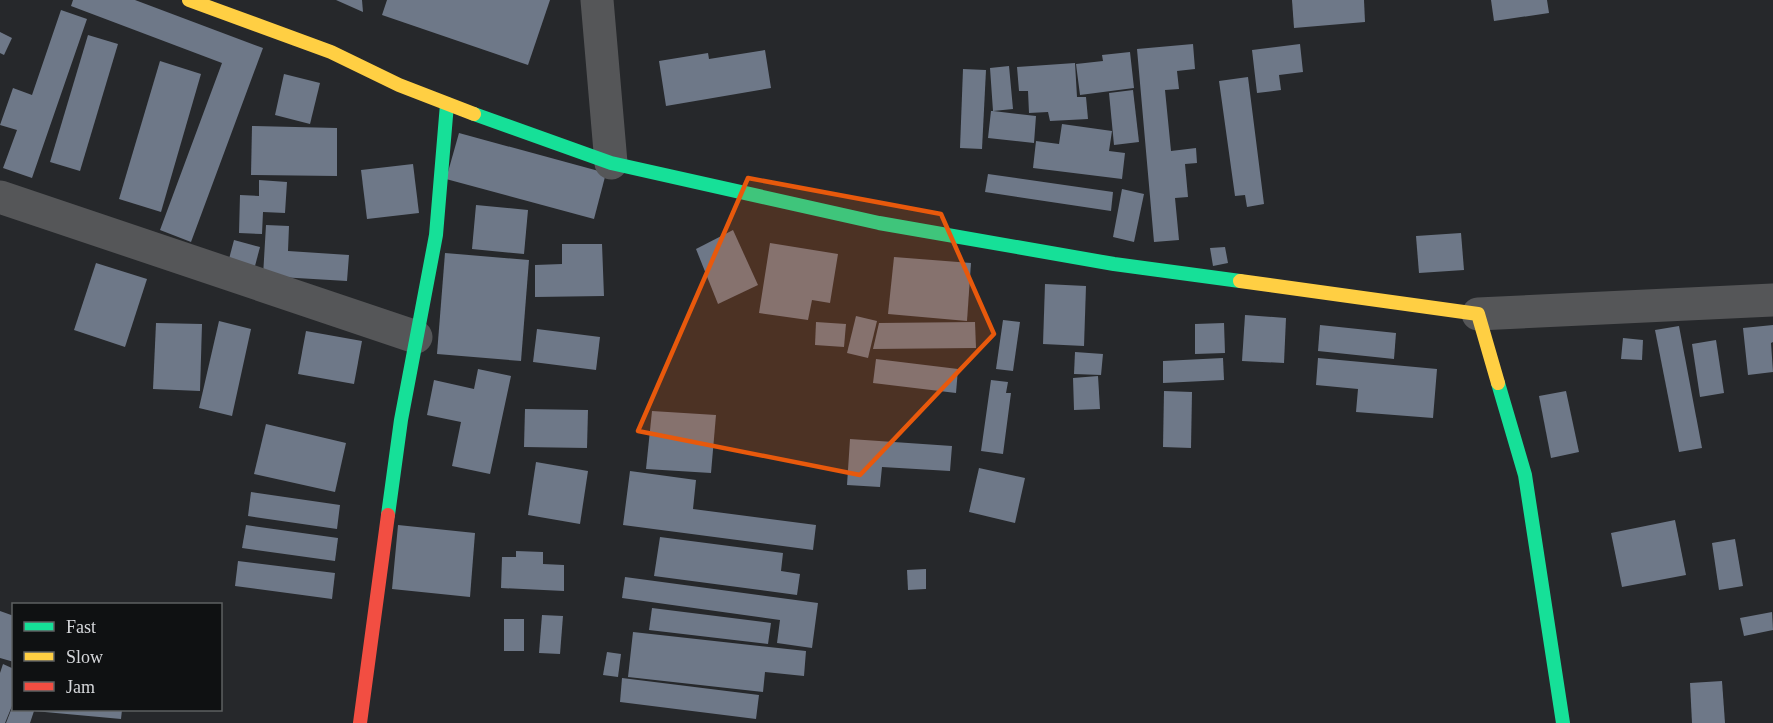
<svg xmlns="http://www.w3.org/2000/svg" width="1773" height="723" viewBox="0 0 1773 723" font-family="Georgia,serif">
	<rect width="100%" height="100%" fill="#26282b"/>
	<g fill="#6e7888">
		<polygon points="73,0 135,0 263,48 191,242 160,230 222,63 71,6"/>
		<polygon points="336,0 362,0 363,12"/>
		<polygon points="387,0 550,0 528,65 382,15"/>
		<polygon points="1292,0 1364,0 1365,22 1294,28"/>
		<polygon points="1491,0 1547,0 1549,13 1494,21"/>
		<polygon points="61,10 87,19 32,178 3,168 17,130 0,125 13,88 32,95"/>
		<polygon points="0,32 12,38 4,55 0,53"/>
		<polygon points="88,35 118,44 80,171 50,162"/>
		<polygon points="1193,44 1195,69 1177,71 1179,89 1165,90 1171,151 1196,148 1197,163 1185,164 1188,197 1175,198 1179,240 1154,242 1137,49"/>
		<polygon points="1300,44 1303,72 1279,75 1281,90 1257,93 1252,50"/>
		<polygon points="765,50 771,88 666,106 659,61 708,53 709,59"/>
		<polygon points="1130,52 1134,88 1080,95 1076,64 1103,61 1102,55"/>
		<polygon points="160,61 201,74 161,212 119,199"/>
		<polygon points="1075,63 1077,97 1086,97 1088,119 1050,121 1048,112 1029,113 1028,91 1019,91 1017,67"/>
		<polygon points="1009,66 1013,109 993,111 1036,116 1034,143 988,138 991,111 993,111 990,68"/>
		<polygon points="963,69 986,70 982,149 960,148"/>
		<polygon points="284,74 320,83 310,124 275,115"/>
		<polygon points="1248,77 1264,204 1247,207 1245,195 1235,196 1219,81"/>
		<polygon points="1133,90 1139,142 1114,145 1109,93"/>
		<polygon points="1062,124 1112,131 1109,151 1125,153 1122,179 1033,168 1036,141 1059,144"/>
		<polygon points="252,126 337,128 337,176 251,175"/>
		<polygon points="459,133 606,173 594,219 446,179"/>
		<polygon points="413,164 419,213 367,219 361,170"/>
		<polygon points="988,174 1113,192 1111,211 985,192"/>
		<polygon points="259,180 287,182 285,213 263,212 262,234 239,233 240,195 259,196"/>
		<polygon points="1122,189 1144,194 1134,242 1113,237"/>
		<polygon points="476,205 528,210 524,254 472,249"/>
		<polygon points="266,225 289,226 288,251 349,255 347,281 263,276"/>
		<polygon points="733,230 758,285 718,304 696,249"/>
		<polygon points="1461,233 1464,270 1419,273 1416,236"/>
		<polygon points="234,240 260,247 255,266 229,259"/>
		<polygon points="770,243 838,254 830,303 812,300 808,320 759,313"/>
		<polygon points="562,244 602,244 604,296 535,297 535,265 562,264"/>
		<polygon points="1225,247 1228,263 1213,266 1210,248"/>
		<polygon points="445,253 529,260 521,361 437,354"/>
		<polygon points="894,257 971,263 967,321 888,314"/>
		<polygon points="96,263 147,279 125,347 74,330"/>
		<polygon points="1045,284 1086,286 1084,346 1043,344"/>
		<polygon points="1245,315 1286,318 1284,363 1242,361"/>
		<polygon points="856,316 877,321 868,358 847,353"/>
		<polygon points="1003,320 1020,322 1013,371 996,369"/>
		<polygon points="219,321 251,329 232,416 199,408"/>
		<polygon points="816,322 846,324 844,347 815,345"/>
		<polygon points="975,322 976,348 873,349 879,323"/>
		<polygon points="156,323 202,324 200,391 153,389"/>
		<polygon points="1224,323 1225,353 1195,354 1195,324"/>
		<polygon points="1320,325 1396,333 1394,359 1318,351"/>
		<polygon points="1773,325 1773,342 1771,343 1773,372 1748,375 1743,328"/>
		<polygon points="1679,326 1702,448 1679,452 1655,330"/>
		<polygon points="537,329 600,337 596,370 533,362"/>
		<polygon points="306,331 362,341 354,384 298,374"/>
		<polygon points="1623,338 1643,340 1642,360 1621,359"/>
		<polygon points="1716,340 1724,393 1700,397 1692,344"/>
		<polygon points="1075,352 1103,354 1101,375 1074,374"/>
		<polygon points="1223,358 1224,380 1163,383 1163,361"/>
		<polygon points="1318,358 1437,369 1433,418 1356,412 1358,389 1316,385"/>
		<polygon points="876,359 958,369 956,393 873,383"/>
		<polygon points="478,369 511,376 490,474 452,466 461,422 427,415 434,380 474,389"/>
		<polygon points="1098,376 1100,409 1074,410 1073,378"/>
		<polygon points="991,380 1008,382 1006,393 1011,393 1003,454 981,451"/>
		<polygon points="1164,391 1192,392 1191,448 1163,447"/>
		<polygon points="1566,391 1579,452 1551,458 1539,396"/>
		<polygon points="525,409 588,410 587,448 524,447"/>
		<polygon points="652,411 716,415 711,473 646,469"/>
		<polygon points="266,424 346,443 335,492 254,474"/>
		<polygon points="850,439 952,446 950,471 882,467 880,487 847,485"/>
		<polygon points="536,462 588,471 580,524 528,515"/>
		<polygon points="979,468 1025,478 1015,523 969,512"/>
		<polygon points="630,471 696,480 693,509 816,525 813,550 623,525"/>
		<polygon points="251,492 340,505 337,529 248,516"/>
		<polygon points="1675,520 1686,575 1622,587 1611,533"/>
		<polygon points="246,525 338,538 335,561 242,548"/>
		<polygon points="398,525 475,533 470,597 392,589"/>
		<polygon points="660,537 783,553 781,571 800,574 797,595 654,576"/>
		<polygon points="1735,539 1743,586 1719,590 1712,543"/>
		<polygon points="516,551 543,552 543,564 564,565 564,591 501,588 502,557 516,557"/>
		<polygon points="238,561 335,573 332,599 235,586"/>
		<polygon points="926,569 926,589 908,590 907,570"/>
		<polygon points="625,577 818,603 812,648 777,643 780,620 622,598"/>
		<polygon points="652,608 771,623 768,644 649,630"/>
		<polygon points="0,611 14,616 14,662 0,658"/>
		<polygon points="1772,612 1773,630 1744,636 1740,618"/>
		<polygon points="542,615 563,616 560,654 539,653"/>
		<rect x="504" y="619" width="20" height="32"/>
		<polygon points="633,632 806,651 804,676 765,672 763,692 628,677"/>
		<polygon points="607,652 621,654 618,677 603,675"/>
		<polygon points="3,664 14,669 14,701 5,723 0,723 0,673"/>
		<polygon points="622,678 759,695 756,719 620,702"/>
		<polygon points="1722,681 1725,723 1692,723 1690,683"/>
		<polygon points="13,705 14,710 122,710 121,719 34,711 30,723 6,723"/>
	</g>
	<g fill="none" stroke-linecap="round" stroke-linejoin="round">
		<g stroke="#555658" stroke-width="33">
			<polyline points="597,0 611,163"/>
			<polyline points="0,197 416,337"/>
			<polyline points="1478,314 1773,300"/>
		</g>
		<g stroke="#16e098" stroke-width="14">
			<polyline points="474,114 611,163 879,223 1114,264 1240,281"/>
			<polyline points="1498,383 1525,475 1563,723"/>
			<polyline points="388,515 401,420 436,235 447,104"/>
		</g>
		<g stroke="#ffcf43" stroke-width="14">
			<polyline points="189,0 331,52 399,85 474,114"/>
			<polyline points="1240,281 1478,314 1498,383"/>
		</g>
		<polyline stroke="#f24e42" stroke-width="14" points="360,723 388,515"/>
	</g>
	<path fill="#e8590c" fill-opacity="0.2" stroke="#e8590c" stroke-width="4.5" stroke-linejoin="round" d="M748,178l193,36 53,120 -134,141 -222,-44z"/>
	<rect x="12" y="603" width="210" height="108" fill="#0f1112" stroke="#5e6062" stroke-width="1.5"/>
	<rect x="24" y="622" width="30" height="9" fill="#16e098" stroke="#5e6062" stroke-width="1.5"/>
	<text x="66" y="633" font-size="18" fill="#d5d7da">Fast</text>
	<rect x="24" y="652" width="30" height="9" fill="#ffcf43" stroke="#5e6062" stroke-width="1.5"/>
	<text x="66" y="663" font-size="18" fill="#d5d7da">Slow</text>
	<rect x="24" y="682" width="30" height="9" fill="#f24e42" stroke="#5e6062" stroke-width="1.5"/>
	<text x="66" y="693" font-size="18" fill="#d5d7da">Jam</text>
</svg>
